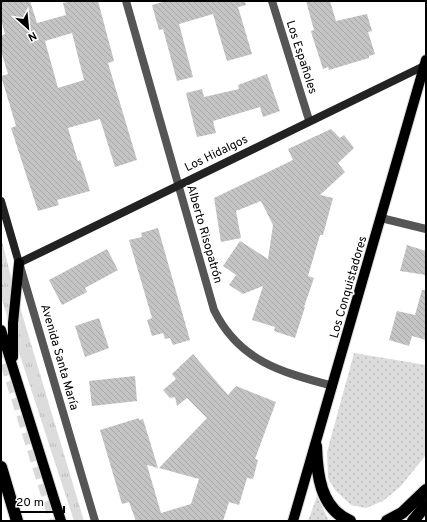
<svg xmlns="http://www.w3.org/2000/svg" width="427" height="522" viewBox="0 0 427 522" font-family="Overpass,sans-serif">
	<defs>
		<pattern id="grass-dots" width="8" height="8" patternUnits="userSpaceOnUse"><rect width="8" height="8" fill="#dcdcdc"/><path d="M2 2h.1M6 6h.1" fill="none" stroke="#bbb" stroke-width="1.8" stroke-linecap="round"/></pattern>
		<pattern id="park-tufts" width="24" height="20" patternUnits="userSpaceOnUse"><rect width="24" height="20" fill="#dcdcdc"/><path d="M3 7l-1-3M5 7V3M7 7l1-3M15 17l-1-3M17 17v-4M19 17l1-3" fill="none" stroke="#bbb"/></pattern>
		<pattern id="building-back-hatch" width="6" height="6" patternUnits="userSpaceOnUse"><rect width="6" height="6" fill="#c4c4c4"/><path d="M-1 5l2 2M0 0l6 6M5-1l2 2" fill="none" stroke="#a7a7a7"/></pattern>
	</defs>
	<rect width="100%" height="100%" fill="#fff"/>
	<g fill="url(#grass-dots)">
		<polygon points="354,353 426,365 426,455 400,487 383,501 366,508 351,505 335,490 328,478 327,452"/>
		<polygon points="317,496 329,521 308,521"/>
	</g>
	<polygon fill="url(#park-tufts)" points="1,237 11,277 84,521 74,521 1,297"/>
	<g fill="url(#building-back-hatch)" fill-rule="evenodd">
		<path d="M1,1h29l7,22 29,-8 -3,-12 8,-2h27l16,60 -6,2 29,97 -22,7 -15,-48 -32,9 10,33 2,-1 10,31 -33,9 2,5 -21,6 -27,-83 5,-2 -15,-50 7,-2 -7,-23v-15l4,-2 -4,-14zM72,33l12,47 -26,8 -13,-47z"/>
		<polygon points="166,1 245,1 246,5 238,7 252,54 227,61 213,14 179,24 193,77 177,81 163,29 159,30 152,5"/>
		<polygon points="306,1 330,1 336,21 367,14 372,31 368,32 375,54 369,56 369,58 329,70 328,67 323,69 312,35 311,31 314,30"/>
		<polygon points="267,74 280,111 263,117 260,107 213,121 216,133 197,137 186,93 202,89 204,97 239,89 238,85"/>
		<polygon points="331,129 340,138 344,135 354,148 338,163 345,172 320,195 333,198 323,235 320,235 308,276 314,278 304,307 305,307 295,338 274,331 275,327 252,320 263,286 243,294 229,285 236,275 223,266 240,241 268,259 273,225 261,201 236,211 241,238 221,242 214,198 293,160 288,149"/>
		<polygon points="158,228 190,340 173,345 170,338 165,339 163,333 152,336 147,320 152,318 129,240 142,237 141,233"/>
		<polygon points="407,245 426,251 426,275 400,271"/>
		<polygon points="107,249 118,270 85,288 87,292 62,305 49,280"/>
		<polygon points="422,290 426,290 426,340 412,336 409,346 389,340 397,311 415,315"/>
		<polygon points="99,318 109,348 85,357 75,326"/>
		<polygon points="193,354 228,395 236,386 276,402 255,459 258,460 253,479 247,478 239,505 229,502 223,521 136,521 129,502 122,504 100,430 139,418 139,420 143,419 158,468 147,465 161,513 191,504 199,479 159,468 207,418 187,398 177,406 175,397 170,398 163,390 176,379 172,374"/>
		<polygon points="135,376 137,401 92,406 89,381"/>
	</g>
	<g fill="none" stroke-linecap="round" stroke-linejoin="round">
		<polyline stroke="#d9d9d9" stroke-width="12" stroke-dasharray="12 6" stroke-linecap="butt" points="1,346 55,521"/>
		<g stroke="#dbdbdb" stroke-width="12">
			<g id="primary">
				<polyline points="1,330 61,521"/>
				<polyline points="13,357 13,323 19,263"/>
				<polyline points="293,521 426,60"/>
			</g>
		</g>
		<g stroke="#dbdbdb" stroke-width="14">
			<g id="highway">
				<path d="M316,446c1,28 4,62 34,75"/>
				<polyline points="1,467 17,521"/>
				<polyline points="387,521 402,513 426,490"/>
				<polyline points="413,521 426,505"/>
			</g>
		</g>
		<g stroke="#555" stroke-width="8">
			<path d="M126,1l88,309c25,51 67,62 119,76"/>
			<polyline points="272,1 309,120"/>
			<polyline points="381,218 426,229"/>
			<polyline points="20,266 95,521"/>
		</g>
		<polyline stroke="#222" stroke-width="8" points="1,201 19,263 424,66"/>
		<use href="#primary" stroke="#000" stroke-width="10"/>
		<use href="#highway" stroke="#000" stroke-width="12"/>
	</g>
	<g text-anchor="middle" stroke-width="3.5" stroke-linejoin="round" paint-order="stroke">
		<g font-size="12" fill="#000" stroke="#fff">
			<text transform="translate(302 57) rotate(72)" y="4">Los Españoles</text>
			<text transform="translate(216 153) rotate(-26)" y="4">Los Hidalgos</text>
			<text transform="translate(205 234) rotate(74)" y="4">Alberto Risopatrón</text>
			<text transform="translate(348 287) rotate(-74)" y="4">Los Conquistadores</text>
			<text transform="translate(60 357) rotate(74)" y="4">Avenida Santa María</text>
		</g>
	</g>
	<rect width="427" height="522" fill="none" stroke="#000000" stroke-width="4"/>
	<g transform="translate(28 28) rotate(153)" stroke="#ffffff" stroke-width="3" paint-order="stroke">
	<path d="M0-3L7 15L0 10L-7 15Z" fill="#000000"/>
	<text y="-6" font-size="11" font-weight="bold" text-anchor="middle" fill="#000000">N</text>
	</g>
	<path d="M10 506v6h54v-6" fill="none" stroke="#000000" stroke-width="2"/>
	<text x="16" y="506" font-size="12" fill="#000000" stroke="#ffffff" stroke-width="3" paint-order="stroke">20 m</text>
</svg>
